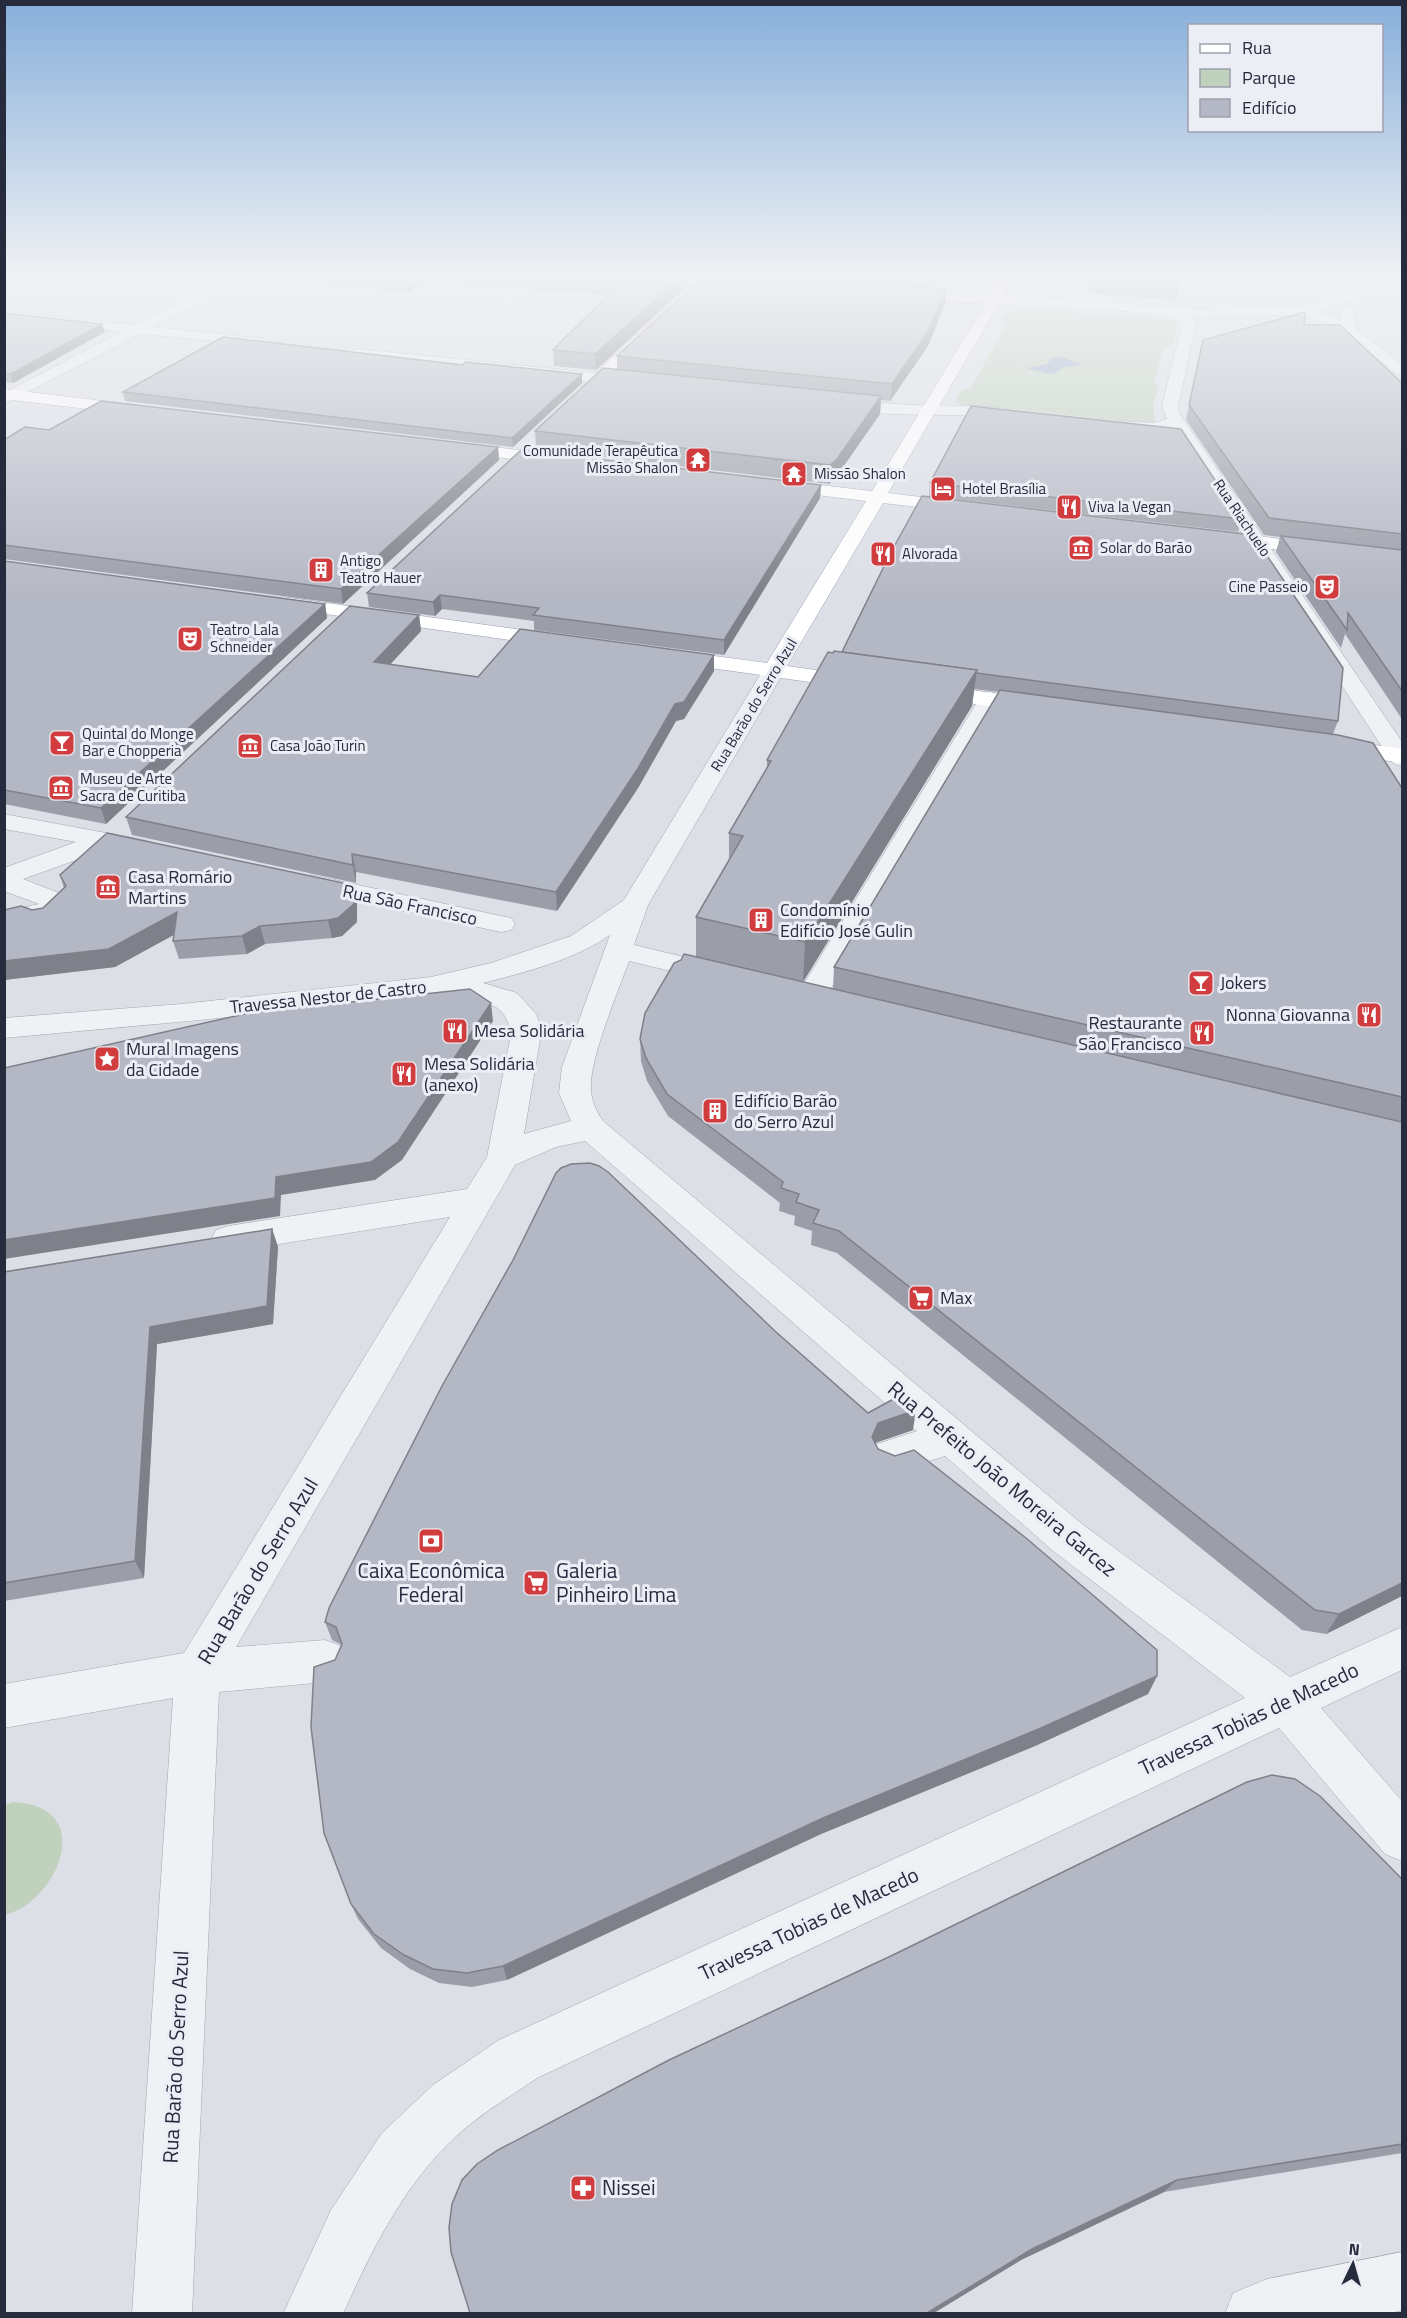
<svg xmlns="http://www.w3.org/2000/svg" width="1407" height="2318" viewBox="0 0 1407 2318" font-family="'Titillium Web',sans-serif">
	<rect width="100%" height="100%" fill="#dddfe7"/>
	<g fill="#c0d1bd">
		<polygon points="1035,307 1077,313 1159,317 1177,322 1178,325 1172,346 1163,348 1154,382 1159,385 1153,405 1155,422 1127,424 1120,421 1003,408 969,407 958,403 956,400 962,390 970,389 1006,325 1001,321 1005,313 1020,308"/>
		<path d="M12,1802c75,2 56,77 10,106 -5,3 -12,5 -17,7v-110z"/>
	</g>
	<polygon fill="#96a8c8" points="1059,356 1083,365 1064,367 1055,373 1049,374 1026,368 1047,364 1052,358"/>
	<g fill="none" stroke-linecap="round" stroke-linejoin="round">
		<g stroke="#a2a5b1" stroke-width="1">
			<g id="minor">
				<polygon points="235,274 250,274 153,327 265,339 272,343 270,346 140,334 4,404 4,393 122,332 4,319 4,311 136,325"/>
				<polygon points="956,274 968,274 960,288 955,289 948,285"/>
				<path d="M1048,274h12l-12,24 149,11 109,-2 70,-26 11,-7h13l-14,13 -66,24 21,10 2,-16h10l2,24 47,35v11l-5,-1 -54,-42 -36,-16 -8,2 -6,-3 -102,2 5,6 -18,83 1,7 223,329v24l-8,-2 -4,-5 -217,-331c-14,4 -54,9 -64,-2l8,-5 37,2 13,-4 -5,-13 20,-82c-18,-18 -141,-13 -173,-21l-2,-3 7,-4 21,1z"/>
				<polygon points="358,349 635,377 643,382 635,387 353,356 351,353 353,350"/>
				<path d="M836,398c25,3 49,5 74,7 19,1 103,-2 113,10 -7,9 -25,3 -35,2 -52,-5 -107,2 -158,-11l-2,-3z"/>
				<path d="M774,663l8,2 3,5 -137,235 -14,40 92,22 4,6 -4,6 -10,3 -87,-21c-11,31 -41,101 -38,130 1,12 6,21 12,30l479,403 208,153 112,-50v43l-81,38 81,93v60l-17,-7 -106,-126 -742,350c-21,15 -44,28 -64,44 -62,48 -99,122 -130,192h-60l48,-104 51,-77 51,-48 66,-45 746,-342 -193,-148 -107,-94 -54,17 -14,-5 -6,-12 6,-12 40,-13 -332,-290 -29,6 -41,18 -279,482 89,-7 16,6 6,15 -6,15 -16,6 -106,10 -27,622h-60l41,-616 -169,30v-44l180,-31 266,-436 -222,35 -12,-4 -5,-9 5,-9 12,-4 239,-37 20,-32 24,-123c-4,-22 -13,-30 -36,-34 -60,-11 -125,4 -185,11 -95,10 -190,18 -286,27v-20l177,-14 250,-27 60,-14 80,-27 53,-36 139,-230 3,-5zM610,935l-48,132 -3,26 12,28 -47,13 17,-100 -4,-19 -20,-22 -34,-10c43,-11 91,-23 127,-48z"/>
				<polygon points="990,692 998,694 1001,699 827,995 822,1001 812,1004 802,1001 797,995 979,699 982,694"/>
				<polygon points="4,814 144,840 153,843 157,848 153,853 144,856 107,849 23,879 67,896 71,902 50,924 40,926 28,922 4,928 4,912 39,904 4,891 4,868 76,842 4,829"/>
				<polygon points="312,875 501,916 511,918 515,924 511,930 501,932 303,889 299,883 303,877"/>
				<polygon points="1402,2252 1402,2310 1387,2314 1225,2314 1233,2293 1267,2279"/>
			</g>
		</g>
		<g stroke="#9ca2b3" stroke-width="1">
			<g id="major">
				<polygon points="704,274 717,274 581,403 569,403 567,400 569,397"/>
				<polygon points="1004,274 1016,274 1004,296 1017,297 1019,300 1012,304 999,303 888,493 962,502 968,503 971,507 968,511 962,512 883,503 787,666 867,677 870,682 867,687 859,689 661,661 658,656 661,651 669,650 767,663 866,501 775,490 769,489 766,485 769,481 775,480 872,491 986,303 902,299 895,295 902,291 991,295"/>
				<polygon points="4,389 137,405 145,410 137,415 4,399"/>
				<polygon points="453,442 560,455 566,456 569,460 566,464 560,465 447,451 445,447"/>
				<polygon points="1213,531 1402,553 1402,565 1206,541 1204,537 1206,533"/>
				<polygon points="283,597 559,635 566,637 570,641 566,645 559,647 276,607 273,603 276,599"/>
				<polygon points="928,684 1037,699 1045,701 1048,706 1045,711 1037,713 920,696 917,691 920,686"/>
				<polygon points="1335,739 1402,749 1402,763 1327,751 1323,746 1327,741"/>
			</g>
		</g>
		<use href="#minor" fill="#eff1f5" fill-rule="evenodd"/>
		<use href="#major" fill="#fff" fill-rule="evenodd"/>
	</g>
	<g fill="#9b9ea9" fill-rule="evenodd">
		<polygon points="315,274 688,274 688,285 596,370 554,366 553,350 608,295 422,282 409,292 317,284"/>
		<polygon points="706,274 942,274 932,288 946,289 945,304 928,346 890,401 881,400 880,414 836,477 829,484 536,449 535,431 617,369 617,356"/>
		<polygon points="1091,274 1223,274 1222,280 1182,277 1176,300 1087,293"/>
		<polygon points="4,313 105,332 13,383 4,382"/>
		<polygon points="1304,325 1402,383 1402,719 1345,634 1341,648 1276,552 1280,537 1264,535 1186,420 1203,340"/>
		<polygon points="582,383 513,447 125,401 123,392"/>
		<polygon points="49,430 498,447 499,460 343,604 4,559 4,440"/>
		<polygon points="930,483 1241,519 1238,532 929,496"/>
		<polygon points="821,485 820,498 724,655 534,630 534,621 442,609 435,616 369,607 367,593"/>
		<polygon points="4,561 325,604 327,618 106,824 4,804"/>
		<polygon points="419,615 421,631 390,664 478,677 714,671 684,719 676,721 638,788 557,911 356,872 356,883 132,835 126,817"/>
		<path d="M828,652l510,69 -5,13 69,54v334l-348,-81 348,555 -76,38 -24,-4 -465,-377 -26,-8 1,-14 -18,-6 1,-9 -16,-5 1,-8 -112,-87 -21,-35 -6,-20 -1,-22 56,-82v-40l33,-57v-27l38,-65v-8zM974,689l25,3 -165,275 -1,22 -30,-7 169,-276z"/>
		<polygon points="60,875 357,903 357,922 342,936 332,938 265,944 247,954 179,959 173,941 174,934 115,967 4,980 4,910 32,910 43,908 64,888"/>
		<polygon points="272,1229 278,1247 273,1324 157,1344 144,1578 4,1601 4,1272"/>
		<polygon points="776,1332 868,1413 913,1430 875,1443 878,1449 1157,1676 1148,1694 1035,1746 821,1834 507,1980 472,1987 439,1983 410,1969 381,1948 358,1919 351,1904 335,1660 342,1645 332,1640 325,1622"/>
		<polygon points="1402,1879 1402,2153 1164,2192 1023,2259"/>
	</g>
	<g fill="#7e8189">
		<polygon points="412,274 421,274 422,282 409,292 407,277"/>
		<polygon points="684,274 688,274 688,285 596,370 595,354"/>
		<polygon points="933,275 933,274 942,274 931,289"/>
		<polygon points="946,289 945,304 928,346 890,401 892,384"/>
		<polygon points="102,324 105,332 13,383 11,374"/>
		<polygon points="582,374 582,383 513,447 512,438"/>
		<polygon points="881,396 880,414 836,477 829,484 830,465"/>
		<polygon points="498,447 499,460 343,604 341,589"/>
		<polygon points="821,485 820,498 724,655 724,640"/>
		<polygon points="440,595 442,609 435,616 433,602"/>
		<polygon points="325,604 327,618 106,824 101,808"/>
		<polygon points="419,615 421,631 377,679 374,662"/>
		<polygon points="714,655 714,671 684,719 676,721 638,788 557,911 556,892 675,704"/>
		<polygon points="977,670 972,706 803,982 805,942"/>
		<polygon points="352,854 356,872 356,883 353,865"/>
		<polygon points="353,885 357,903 357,922 342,936 332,938 328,920"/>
		<polygon points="177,912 183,930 115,967 4,980 4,961"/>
		<polygon points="260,926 265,944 247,954 242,936"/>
		<polygon points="491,1003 493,1021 402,1160 375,1180 281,1195 280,1216 4,1259 4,1240 276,1177"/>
		<polygon points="272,1229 278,1247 273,1324 157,1344 144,1578 135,1561 150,1327"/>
		<polygon points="916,1410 913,1430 875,1443 872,1437 878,1423"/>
		<polygon points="1402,1583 1402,1596 1326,1634 1339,1614"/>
		<polygon points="1157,1676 1148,1694 1035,1746 821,1834 507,1980 503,1966 823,1818"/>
		<polygon points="1177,2180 1164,2192 1023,2259 934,2313 927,2313 1032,2249"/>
	</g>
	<g fill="#b4b8c4" stroke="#7e8189" stroke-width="1.5">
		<polygon points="358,274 412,274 407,277"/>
		<polygon points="504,274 684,274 595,354 553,350 622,281"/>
		<polygon points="706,274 731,274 946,289 929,330 892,384 617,356"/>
		<polygon points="1305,312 1304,325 1340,325 1402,383 1402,534 1269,518 1189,405 1203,340"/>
		<polygon points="4,313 102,324 11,374 4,374"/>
		<polygon points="223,337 463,365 465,362 582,374 512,438 123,392"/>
		<polygon points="603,368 881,396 837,459 830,465 535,431"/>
		<polygon points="101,401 498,447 341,589 4,545 4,440 25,427 49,430"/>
		<polygon points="971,406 1181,429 1241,519 930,483"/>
		<polygon points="521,450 821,485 724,640 533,615 539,608 440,595 433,602 367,593"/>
		<polygon points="922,496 1253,535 1343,668 1338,721 976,673 977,670 842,652 891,552"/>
		<polygon points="1281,536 1402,550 1402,691 1348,613 1347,630"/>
		<polygon points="4,561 325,604 101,808 4,790"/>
		<polygon points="350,606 419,615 374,662 478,677 520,629 714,655 684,702 675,704 637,770 556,892 352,854 353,865 126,817"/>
		<polygon points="834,651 977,670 805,942 696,917 743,836 729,833 771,761 767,760 828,652 833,653"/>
		<polygon points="1000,690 1338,735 1373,743 1402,788 1402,1097 834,967"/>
		<polygon points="107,833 353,885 354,904 338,918 328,920 260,926 242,936 173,941 177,912 109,949 4,961 4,910 21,906 32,910 43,908 66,886 60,875"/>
		<polygon points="684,954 1402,1122 1402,1583 1339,1614 1315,1610 839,1231 813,1223 819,1210 796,1202 799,1194 781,1188 783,1182 667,1094 646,1058 640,1039 645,1013 674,963 681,960"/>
		<polygon points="470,989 491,1003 398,1142 371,1162 276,1177 275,1198 4,1240 4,1068 249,1013"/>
		<polygon points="590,1163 599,1166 608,1172 776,1332 868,1413 899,1396 916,1410 878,1423 872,1437 878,1449 895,1456 914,1450 1026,1538 1157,1650 1157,1676 1041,1728 823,1818 503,1966 467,1973 433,1969 404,1955 374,1934 351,1904 324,1833 311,1727 314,1667 335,1660 342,1644 336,1627 325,1622 329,1608 442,1386 513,1260 556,1173 561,1168 571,1164"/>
		<polygon points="272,1229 267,1306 150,1327 135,1561 4,1583 4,1272"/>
		<polygon points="1272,1775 1295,1779 1320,1796 1402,1879 1402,2144 1177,2180 1032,2249 927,2313 470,2313 451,2252 449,2228 452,2204 462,2180 477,2164 498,2150 669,2060 893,1955 1247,1782"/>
	</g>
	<linearGradient id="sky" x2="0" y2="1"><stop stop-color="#87afdb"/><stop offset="0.46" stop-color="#f0f1f4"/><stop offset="1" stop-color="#f0f1f4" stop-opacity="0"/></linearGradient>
	<rect width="1407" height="598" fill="url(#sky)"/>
	<defs>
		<g id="temple-square" transform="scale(1.35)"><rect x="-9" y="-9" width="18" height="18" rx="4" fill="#d13d3f" stroke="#eceef5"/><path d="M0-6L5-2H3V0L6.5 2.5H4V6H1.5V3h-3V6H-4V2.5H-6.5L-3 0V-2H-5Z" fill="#fff"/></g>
		<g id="hotel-square" transform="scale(1.35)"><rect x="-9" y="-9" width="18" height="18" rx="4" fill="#d13d3f" stroke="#eceef5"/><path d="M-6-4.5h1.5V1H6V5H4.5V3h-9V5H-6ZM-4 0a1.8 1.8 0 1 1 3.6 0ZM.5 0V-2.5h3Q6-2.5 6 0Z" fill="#fff"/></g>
		<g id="restaurant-square" transform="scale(1.35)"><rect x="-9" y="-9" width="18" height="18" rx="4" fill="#d13d3f" stroke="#eceef5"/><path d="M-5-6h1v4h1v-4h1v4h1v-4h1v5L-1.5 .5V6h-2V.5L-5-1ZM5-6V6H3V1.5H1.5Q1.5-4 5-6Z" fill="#fff"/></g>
		<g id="museum-square" transform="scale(1.35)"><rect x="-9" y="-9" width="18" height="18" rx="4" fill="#d13d3f" stroke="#eceef5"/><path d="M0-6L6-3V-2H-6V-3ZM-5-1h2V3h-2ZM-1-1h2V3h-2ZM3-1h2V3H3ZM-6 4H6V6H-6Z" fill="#fff"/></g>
		<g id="building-square" transform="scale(1.35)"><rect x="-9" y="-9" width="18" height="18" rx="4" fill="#d13d3f" stroke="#eceef5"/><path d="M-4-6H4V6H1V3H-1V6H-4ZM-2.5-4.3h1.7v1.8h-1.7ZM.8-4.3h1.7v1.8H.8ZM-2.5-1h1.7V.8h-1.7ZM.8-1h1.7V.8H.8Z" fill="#fff"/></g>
		<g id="theatre-square" transform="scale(1.35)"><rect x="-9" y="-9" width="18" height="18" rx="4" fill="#d13d3f" stroke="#eceef5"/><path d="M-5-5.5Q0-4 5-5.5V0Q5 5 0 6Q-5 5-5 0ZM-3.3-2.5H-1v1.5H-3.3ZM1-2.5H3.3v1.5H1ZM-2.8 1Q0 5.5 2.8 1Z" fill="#fff"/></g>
		<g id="bar-square" transform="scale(1.35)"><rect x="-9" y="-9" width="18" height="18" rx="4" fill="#d13d3f" stroke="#eceef5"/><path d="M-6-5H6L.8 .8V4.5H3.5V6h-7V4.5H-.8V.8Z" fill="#fff"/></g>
		<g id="sight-square" transform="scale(1.35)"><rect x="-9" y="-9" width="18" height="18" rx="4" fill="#d13d3f" stroke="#eceef5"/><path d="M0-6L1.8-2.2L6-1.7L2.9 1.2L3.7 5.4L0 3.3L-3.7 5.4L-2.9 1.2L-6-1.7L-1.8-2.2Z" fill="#fff"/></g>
		<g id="supermarket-square" transform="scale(1.35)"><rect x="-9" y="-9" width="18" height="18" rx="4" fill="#d13d3f" stroke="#eceef5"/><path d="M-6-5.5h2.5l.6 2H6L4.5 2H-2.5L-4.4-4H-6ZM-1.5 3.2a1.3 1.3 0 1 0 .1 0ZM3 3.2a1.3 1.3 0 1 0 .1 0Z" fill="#fff"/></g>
		<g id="bank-square" transform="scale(1.35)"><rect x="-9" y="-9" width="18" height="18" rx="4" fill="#d13d3f" stroke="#eceef5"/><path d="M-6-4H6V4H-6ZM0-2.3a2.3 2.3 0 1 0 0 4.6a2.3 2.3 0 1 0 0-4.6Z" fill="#fff"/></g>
		<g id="pharmacy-square" transform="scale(1.35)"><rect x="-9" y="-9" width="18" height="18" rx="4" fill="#d13d3f" stroke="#eceef5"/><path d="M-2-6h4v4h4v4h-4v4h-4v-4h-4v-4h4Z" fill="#fff"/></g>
	</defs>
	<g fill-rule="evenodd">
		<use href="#temple-square" x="698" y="460"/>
		<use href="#temple-square" x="794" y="474"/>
		<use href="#hotel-square" x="943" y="489"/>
		<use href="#restaurant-square" x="1069" y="507"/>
		<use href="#museum-square" x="1081" y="548"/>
		<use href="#restaurant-square" x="883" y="554"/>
		<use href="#building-square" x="321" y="570"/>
		<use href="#theatre-square" x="1327" y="587"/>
		<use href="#theatre-square" x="190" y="639"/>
		<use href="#bar-square" x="62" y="743"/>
		<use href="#museum-square" x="250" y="746"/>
		<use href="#museum-square" x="61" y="788"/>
		<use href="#museum-square" x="108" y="887"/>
		<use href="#building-square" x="761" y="920"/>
		<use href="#bar-square" x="1201" y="983"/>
		<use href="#restaurant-square" x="1369" y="1015"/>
		<use href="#restaurant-square" x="455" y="1031"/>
		<use href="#restaurant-square" x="1202" y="1033"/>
		<use href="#sight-square" x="107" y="1059"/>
		<use href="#restaurant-square" x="404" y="1074"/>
		<use href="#building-square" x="715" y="1111"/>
		<use href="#supermarket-square" x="921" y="1298"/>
		<use href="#bank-square" x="431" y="1541"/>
		<use href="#supermarket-square" x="536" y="1583"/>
		<use href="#pharmacy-square" x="583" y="2188"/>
	</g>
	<g text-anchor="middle" stroke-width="6" stroke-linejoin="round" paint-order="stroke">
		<g font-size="15" fill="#262b3e" stroke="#eceef5" text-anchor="start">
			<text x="678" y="456" text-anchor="end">Comunidade Terapêutica<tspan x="678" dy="17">Missão Shalon</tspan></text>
			<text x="814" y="479">Missão Shalon</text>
			<text x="962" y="494">Hotel Brasília</text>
			<text x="1088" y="512">Viva la Vegan</text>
			<text x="1100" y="553">Solar do Barão</text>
			<text x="902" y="559">Alvorada</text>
			<text x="340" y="566">Antigo<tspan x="340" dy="17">Teatro Hauer</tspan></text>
			<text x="1308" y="592" text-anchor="end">Cine Passeio</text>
			<text x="210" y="635">Teatro Lala<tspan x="210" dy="17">Schneider</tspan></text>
			<text x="82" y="739">Quintal do Monge<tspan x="82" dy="17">Bar e Chopperia</tspan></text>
			<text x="270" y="751">Casa João Turin</text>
			<text x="80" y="784">Museu de Arte<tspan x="80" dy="17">Sacra de Curitiba</tspan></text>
		</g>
		<g font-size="15" fill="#262b3e" stroke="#eceef5">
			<text transform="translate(1242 518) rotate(56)" y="5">Rua Riachuelo</text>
			<text transform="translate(754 705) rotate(-59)" y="5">Rua Barão do Serro Azul</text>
		</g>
		<g font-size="18" fill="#262b3e" stroke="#eceef5" text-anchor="start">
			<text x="128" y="883">Casa Romário<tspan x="128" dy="21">Martins</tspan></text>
			<text x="780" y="916">Condomínio<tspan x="780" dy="21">Edifício José Gulin</tspan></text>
			<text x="1220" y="989">Jokers</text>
			<text x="1350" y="1021" text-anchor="end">Nonna Giovanna</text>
			<text x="1182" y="1029" text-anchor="end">Restaurante<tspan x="1182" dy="21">São Francisco</tspan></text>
			<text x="474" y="1037">Mesa Solidária</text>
			<text x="126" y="1055">Mural Imagens<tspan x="126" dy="21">da Cidade</tspan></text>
			<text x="424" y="1070">Mesa Solidária<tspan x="424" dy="21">(anexo)</tspan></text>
			<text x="734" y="1107">Edifício Barão<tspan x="734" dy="21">do Serro Azul</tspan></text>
			<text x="940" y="1304">Max</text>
		</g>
		<g font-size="18" fill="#262b3e" stroke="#eceef5">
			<text transform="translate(410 905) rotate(12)" y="6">Rua São Francisco</text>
			<text transform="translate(328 997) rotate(-6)" y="6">Travessa Nestor de Castro</text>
		</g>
		<g font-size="21" fill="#262b3e" stroke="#eceef5">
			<text transform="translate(1002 1479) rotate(40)" y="7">Rua Prefeito João Moreira Garcez</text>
			<text transform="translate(258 1571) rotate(-59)" y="7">Rua Barão do Serro Azul</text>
			<text transform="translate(1249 1719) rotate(-25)" y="7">Travessa Tobias de Macedo</text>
			<text transform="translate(809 1924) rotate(-25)" y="7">Travessa Tobias de Macedo</text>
			<text transform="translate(176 2057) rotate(-87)" y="7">Rua Barão do Serro Azul</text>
		</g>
		<g font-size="21" fill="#262b3e" stroke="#eceef5" text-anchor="start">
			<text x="431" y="1578" text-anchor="middle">Caixa Econômica<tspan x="431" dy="24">Federal</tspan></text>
			<text x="556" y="1578">Galeria<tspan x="556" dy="24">Pinheiro Lima</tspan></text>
			<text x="602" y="2195">Nissei</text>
		</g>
	</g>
	<rect width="1407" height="2318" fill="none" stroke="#262b3e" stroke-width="12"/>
	<rect x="1188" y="24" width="195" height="108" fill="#eceef5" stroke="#9da0ac" stroke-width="1.5"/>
	<rect x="1200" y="44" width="30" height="9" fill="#ffffff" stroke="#9da0ac" stroke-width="1.5"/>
	<text x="1242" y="54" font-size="18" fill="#262b3e">Rua</text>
	<rect x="1200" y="69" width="30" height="18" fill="#c0d1bd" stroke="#9da0ac" stroke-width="1.5"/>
	<text x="1242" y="84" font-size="18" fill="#262b3e">Parque</text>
	<rect x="1200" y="99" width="30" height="18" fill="#b4b8c4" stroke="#9da0ac" stroke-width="1.5"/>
	<text x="1242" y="114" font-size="18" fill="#262b3e">Edifício</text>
	<g transform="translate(1353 2264) rotate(5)" stroke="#eceef5" stroke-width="4.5" paint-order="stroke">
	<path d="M0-4.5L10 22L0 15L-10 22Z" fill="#262b3e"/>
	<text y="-9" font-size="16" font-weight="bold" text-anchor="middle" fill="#262b3e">N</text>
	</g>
</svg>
